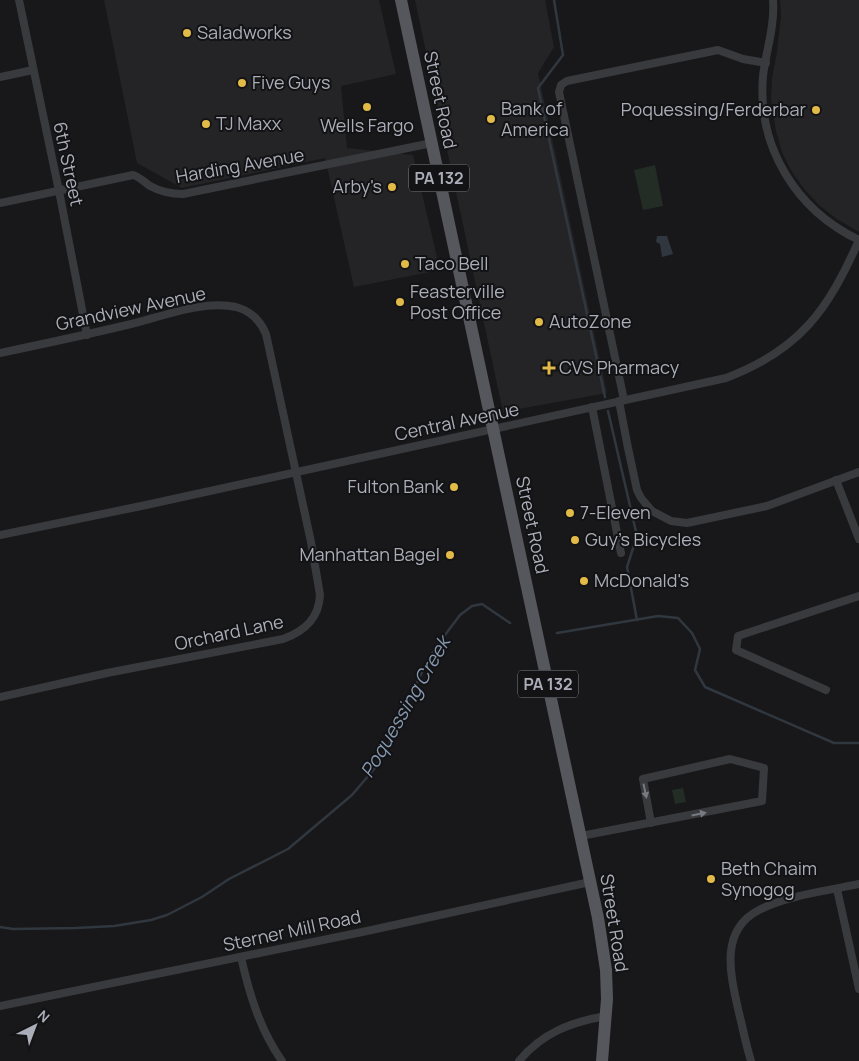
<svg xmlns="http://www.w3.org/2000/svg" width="859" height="1061" viewBox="0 0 859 1061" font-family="Manrope,sans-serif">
	<rect width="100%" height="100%" fill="#18181a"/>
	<g fill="#242427">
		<polygon points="104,0 379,0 396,74 341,86 347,148 413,155 440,270 354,287 325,158 182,188 137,163"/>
		<polygon points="415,0 545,0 554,47 538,73 607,393 503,412"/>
		<polygon points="780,0 859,0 859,232 837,219 820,206 805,190 792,172 782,152 776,131 771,99 772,78 777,52 781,16"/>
	</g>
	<g fill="#242c26">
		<polygon points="655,165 663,206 643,210 634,170"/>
		<polygon points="683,788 686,802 675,804 672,790"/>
	</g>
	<polygon fill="#31373f" points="657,236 667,236 673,254 662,257 660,244 656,242"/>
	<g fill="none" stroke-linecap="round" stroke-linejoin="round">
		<g stroke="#31373f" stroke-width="2.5">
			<polyline points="554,0 563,55 538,88 605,397"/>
			<polyline points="608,411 637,536 627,567 637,620"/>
			<polyline points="557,633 658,616 678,618 692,633 700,649 695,670 705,687 834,743 859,743"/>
			<polyline points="0,927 13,929 76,928 114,926 151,920 167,915 202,897 229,879 288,849 352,795 375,768 388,745 423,670 436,647 460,615 472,606 482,604 510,623"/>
		</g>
		<g stroke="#393a3e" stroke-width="8">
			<polyline points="19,0 59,191 87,335"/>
			<path d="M773,0c2,26 -7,51 -10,76 -6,71 33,134 96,164"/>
			<polyline points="0,77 33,70"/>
			<path d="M0,203l133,-28c7,2 11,7 17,11 11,6 21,8 33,8l249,-51"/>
			<path d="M0,353c43,-9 85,-18 127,-28 34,-8 75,-25 109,-18 15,4 24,13 30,27l45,208 9,53c-1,23 -15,36 -37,44l-176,34 -107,24"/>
			<polyline points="624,400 559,92 561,85 567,81 718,50 743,59 766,63"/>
			<polyline points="619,401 628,448 637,490 641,498 652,511 671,521 687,523 767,506 859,472"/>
			<polyline points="592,407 621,553"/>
			<polyline points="836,480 859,539"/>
			<path d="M0,535l146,-30 580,-127c74,-28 102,-68 133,-138"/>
			<polyline points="826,690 736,650 738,636 859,596"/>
			<polyline points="581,836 762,801 764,768 730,759 643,779 651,823"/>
			<polyline points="837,889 859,989"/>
			<path d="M241,957c8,36 19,73 41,104"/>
			<polyline points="0,1006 367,931 590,882"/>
			<path d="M519,1061c23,-28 52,-39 87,-45"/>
			<path d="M751,1061c-5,-16 -8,-32 -12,-48 -8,-36 -21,-82 20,-103 29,-15 68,-19 100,-26"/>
		</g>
		<polyline stroke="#55575d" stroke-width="12" points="401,0 598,918 606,970 607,999 602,1061"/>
	</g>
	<defs><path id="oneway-solid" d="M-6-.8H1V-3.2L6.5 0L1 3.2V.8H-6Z" transform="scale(1.25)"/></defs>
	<g fill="#787a81">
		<use href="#oneway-solid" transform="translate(645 791) rotate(78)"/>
		<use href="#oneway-solid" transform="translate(699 814) rotate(-11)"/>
	</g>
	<g fill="#e2ba47" stroke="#131315" stroke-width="2">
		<circle cx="187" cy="33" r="5"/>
		<circle cx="242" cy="83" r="5"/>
		<circle cx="367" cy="107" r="5"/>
		<circle cx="816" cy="110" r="5"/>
		<circle cx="491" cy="119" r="5"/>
		<circle cx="206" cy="124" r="5"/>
		<circle cx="392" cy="187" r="5"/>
		<circle cx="405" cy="264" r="5"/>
		<circle cx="400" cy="302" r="5"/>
		<circle cx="539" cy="322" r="5"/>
		<path d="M546.5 360.5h5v5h5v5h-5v5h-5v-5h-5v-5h5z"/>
		<circle cx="454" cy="487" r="5"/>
		<circle cx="570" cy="513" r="5"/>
		<circle cx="575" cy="540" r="5"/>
		<circle cx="450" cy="555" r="5"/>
		<circle cx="584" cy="581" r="5"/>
		<circle cx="711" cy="879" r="5"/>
	</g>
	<g text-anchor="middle" stroke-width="4" stroke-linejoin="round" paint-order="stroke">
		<g fill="#131315" stroke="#7d8087" stroke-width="1">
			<rect x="409" y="164.5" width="60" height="27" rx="4"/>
			<rect x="518" y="670.5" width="60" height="27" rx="4"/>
		</g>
		<g font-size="16" font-weight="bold" fill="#abaeb8">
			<text x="439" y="184">PA 132</text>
			<text x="548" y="690">PA 132</text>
		</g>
		<g font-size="18" fill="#abaeb8" stroke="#131315" text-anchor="start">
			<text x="197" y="39">Saladworks</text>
			<text x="252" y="89">Five Guys</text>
			<text x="501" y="115">Bank of<tspan x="501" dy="21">America</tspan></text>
			<text x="806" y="116" text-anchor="end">Poquessing/Ferderbar</text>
			<text x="216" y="130">TJ Maxx</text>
			<text x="367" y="132" text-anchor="middle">Wells Fargo</text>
			<text x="382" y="193" text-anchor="end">Arby's</text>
			<text x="415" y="270">Taco Bell</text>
			<text x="410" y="298">Feasterville<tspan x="410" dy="21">Post Office</tspan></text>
			<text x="549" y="328">AutoZone</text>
			<text x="559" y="374">CVS Pharmacy</text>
			<text x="444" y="493" text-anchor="end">Fulton Bank</text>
			<text x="580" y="519">7-Eleven</text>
			<text x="585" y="546">Guy's Bicycles</text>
			<text x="440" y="561" text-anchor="end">Manhattan Bagel</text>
			<text x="594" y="587">McDonald's</text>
			<text x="721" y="875">Beth Chaim<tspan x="721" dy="21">Synogog</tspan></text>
		</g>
		<g font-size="18" fill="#abaeb8" stroke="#131315">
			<text transform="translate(440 100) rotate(78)" y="6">Street Road</text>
			<text transform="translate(68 164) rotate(78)" y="6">6th Street</text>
			<text transform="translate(240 166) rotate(-10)" y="6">Harding Avenue</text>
			<text transform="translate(131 309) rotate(-12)" y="6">Grandview Avenue</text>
			<text transform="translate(457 422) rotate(-12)" y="6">Central Avenue</text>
			<text transform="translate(532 525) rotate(78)" y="6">Street Road</text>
			<text transform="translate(229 633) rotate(-12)" y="6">Orchard Lane</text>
			<text transform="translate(614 923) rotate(81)" y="6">Street Road</text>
			<text transform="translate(292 931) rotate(-12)" y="6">Sterner Mill Road</text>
		</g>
		<g font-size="19" font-style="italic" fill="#8699b0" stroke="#131315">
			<text transform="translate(405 707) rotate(-60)" y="7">Poquessing Creek</text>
		</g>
	</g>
	<g transform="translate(35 1026) rotate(42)" stroke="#131315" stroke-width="4" paint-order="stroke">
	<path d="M0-4L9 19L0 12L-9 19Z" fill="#abaeb8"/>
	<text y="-8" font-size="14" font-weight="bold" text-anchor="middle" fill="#abaeb8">N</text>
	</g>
</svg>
